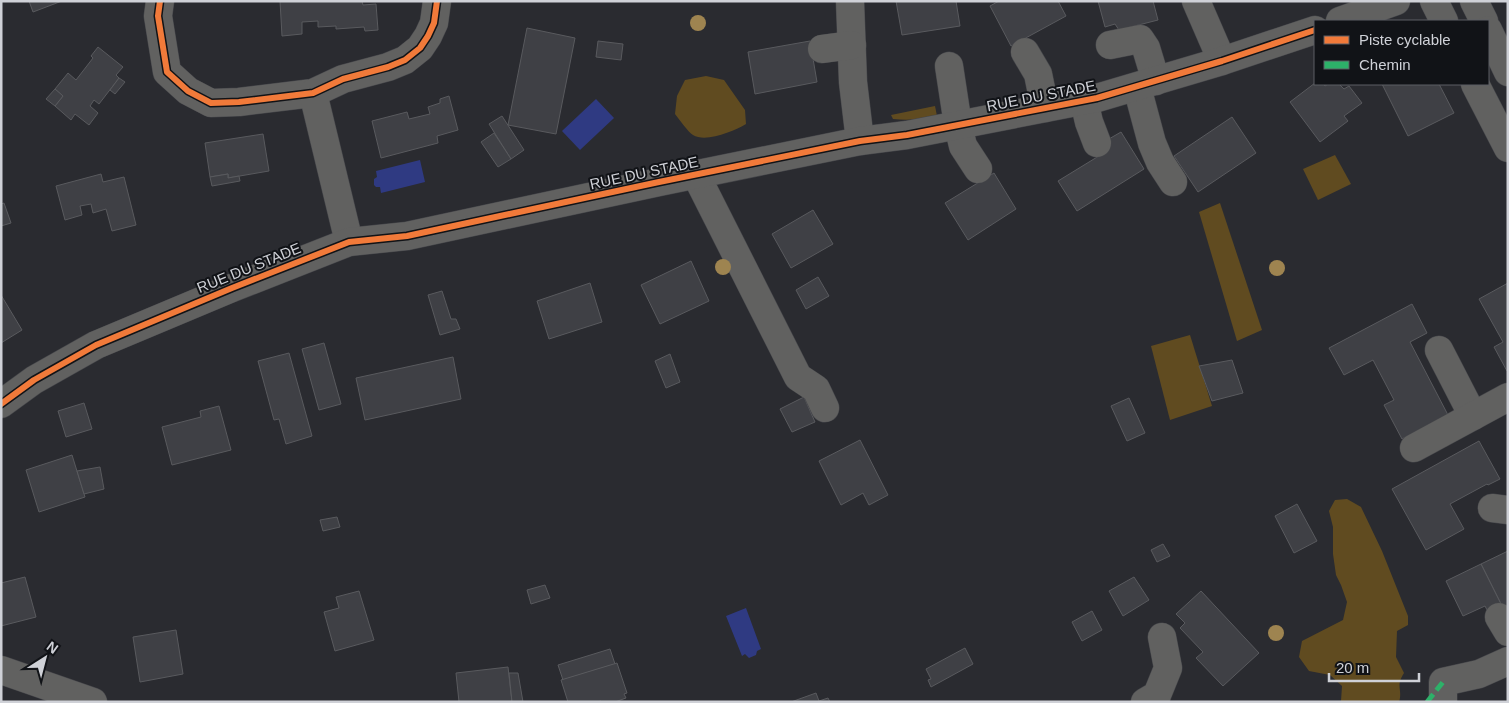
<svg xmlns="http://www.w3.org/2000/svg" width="1509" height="703" viewBox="0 0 1509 703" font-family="Helvetica,sans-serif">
	<rect width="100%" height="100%" fill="#2a2b30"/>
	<g fill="#604b20">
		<path d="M706,76l18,4 21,30 1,14c-12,7 -40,19 -53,11 -5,-3 -14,-16 -18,-21l2,-18 8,-16z"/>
		<path d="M935,106l2,10c-15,3 -28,5 -44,3l-2,-4z"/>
		<polygon points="1335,155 1351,184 1318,200 1303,169"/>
		<polygon points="1220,203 1262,330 1237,341 1199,212"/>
		<polygon points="1190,335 1212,406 1170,420 1151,346"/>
		<path d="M1347,499l14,8 21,44 26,65v9l-11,6 -1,26 8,16c-9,14 -1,16 -5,29h-59l1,-1 1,-15 -12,-11 -21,-4 -10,-14 3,-16 41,-21 4,-18 -6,-17 -5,-10 -3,-21v-27l-4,-16 6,-11z"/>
	</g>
	<g fill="#2f3a82">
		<polygon points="596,99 614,118 580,150 562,131"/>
		<polygon points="420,160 425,182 381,193 380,187 376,187 374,185 374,179 377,177 376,171"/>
		<polygon points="746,608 761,649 757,651 756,655 749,658 745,654 742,656 726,616"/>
	</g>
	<g fill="#3f4045" stroke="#595a5e">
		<polygon points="29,1 62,1 33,12"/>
		<polygon points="280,1 362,1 363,5 376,4 378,30 365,31 364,27 336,29 336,26 318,27 318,21 302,22 302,34 282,36"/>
		<polygon points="896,1 956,1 960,26 902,35"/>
		<polygon points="999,1 1058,1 1066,16 1011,46 990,6"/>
		<polygon points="1098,1 1153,1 1158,20 1119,30 1115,24 1105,27"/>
		<polygon points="527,28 575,38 556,134 508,125"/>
		<polygon points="598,41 623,44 621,60 596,57"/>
		<polygon points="810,41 817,82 755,94 748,52"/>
		<polygon points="98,47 123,67 116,75 119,78 99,104 94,100 90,106 98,113 89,125 75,114 71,120 55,106 63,96 55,89 68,73 76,80 93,58 91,56"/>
		<polygon points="119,78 125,82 115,94 110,90"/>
		<polygon points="1315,83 1323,84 1325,86 1328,84 1339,84 1344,89 1349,86 1362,103 1344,116 1348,121 1320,142 1290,102"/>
		<polygon points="1382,84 1439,84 1454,113 1408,136"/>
		<polygon points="55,89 63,96 55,106 46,99"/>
		<polygon points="449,96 458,130 437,136 438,143 381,158 372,121 407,112 409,119 430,114 428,107 440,103 440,99"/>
		<polygon points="502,116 524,150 511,159 489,124"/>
		<polygon points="1232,117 1256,153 1198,192 1174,156"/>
		<polygon points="1121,132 1144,169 1077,211 1058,181 1107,151 1102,143"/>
		<polygon points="494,133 511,159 498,167 481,142"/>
		<polygon points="263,134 269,171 228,178 228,174 210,177 205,143"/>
		<polygon points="994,173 1016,209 968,240 945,203"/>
		<polygon points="101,174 103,182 124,177 136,225 112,231 106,209 93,213 91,204 80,206 82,215 65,220 56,186"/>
		<polygon points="228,174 228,178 239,176 240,181 212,186 210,177"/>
		<polygon points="4,203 11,223 1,226 1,204"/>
		<polygon points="813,210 833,244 791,268 772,234"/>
		<polygon points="691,261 709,301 660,324 641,285"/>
		<polygon points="818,277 829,296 806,309 796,290"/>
		<polygon points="590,283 602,322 549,339 537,301"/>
		<polygon points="1508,283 1508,371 1507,371 1494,347 1503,342 1479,299"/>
		<polygon points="442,291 451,319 456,319 460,329 440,335 428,295"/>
		<polygon points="1,295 22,330 1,343"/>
		<polygon points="1412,304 1427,333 1410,342 1448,415 1402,439 1384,405 1394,400 1373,360 1344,375 1329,348"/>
		<polygon points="324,343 341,404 319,410 302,349"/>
		<polygon points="289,353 312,436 286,444 279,419 274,420 258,361"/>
		<polygon points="670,354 680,382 666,388 655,361"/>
		<polygon points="453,357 461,399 365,420 356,378"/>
		<polygon points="1232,360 1243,393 1212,401 1199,366"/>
		<polygon points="804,397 815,422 792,432 780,409"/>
		<polygon points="1129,398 1145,433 1127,441 1111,406"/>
		<polygon points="84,403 92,429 66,437 58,411"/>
		<polygon points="219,406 231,450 172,465 162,427 201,417 200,411"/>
		<polygon points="860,440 888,495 869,505 863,493 841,505 819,461"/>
		<polygon points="1479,441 1500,479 1488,485 1487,484 1450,504 1464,529 1426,550 1392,489"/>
		<polygon points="72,455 85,497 39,512 26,470"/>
		<polygon points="100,467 104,489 84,494 77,471"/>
		<polygon points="1297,504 1317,541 1294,553 1275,516"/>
		<polygon points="337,517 340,527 323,531 320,520"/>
		<polygon points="1163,544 1170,556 1157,562 1151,550"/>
		<polygon points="1508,551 1508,605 1503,608 1481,564"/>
		<polygon points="1481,564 1503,608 1489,614 1485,606 1463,616 1446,581"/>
		<polygon points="25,577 36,617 1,626 1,583"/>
		<polygon points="1134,577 1149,600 1123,616 1109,591"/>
		<polygon points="545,585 550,598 531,604 527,590"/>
		<polygon points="359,591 374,640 335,651 324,612 339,608 336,597"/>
		<polygon points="1201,591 1259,653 1223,686 1196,658 1203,652 1180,628 1185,623 1176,614"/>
		<polygon points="1092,611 1102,630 1082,641 1072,622"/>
		<polygon points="176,630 183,674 140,682 133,637"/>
		<polygon points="965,648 973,664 931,687 928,680 931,679 926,669"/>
		<polygon points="610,649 615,664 563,680 558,665"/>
		<polygon points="617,663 627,693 624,694 626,698 615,702 601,702 601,701 597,702 568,702 561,680"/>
		<polygon points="508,667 512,702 459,702 456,673"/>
		<polygon points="509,673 518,673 523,702 512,702"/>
		<polygon points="816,693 819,701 828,698 830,702 791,702"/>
	</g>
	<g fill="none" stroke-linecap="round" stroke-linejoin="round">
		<g stroke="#45464a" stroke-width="29">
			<g id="minor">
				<polyline points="160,1 158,16 167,72 188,91 211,103 239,102 313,93 343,79 388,67 405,60 420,48 428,36 434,23 437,1"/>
				<polyline points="850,1 853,82 860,141"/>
				<polyline points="1196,1 1222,61"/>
				<polyline points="1434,1 1444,21"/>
				<polyline points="1474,1 1484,21"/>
				<polyline points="1340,21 1396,1"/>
				<polyline points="1488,30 1508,72"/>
				<polyline points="1110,45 1140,39 1146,48 1156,81"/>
				<polyline points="822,49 852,45"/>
				<polyline points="1025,52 1038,74 1045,108"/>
				<polyline points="949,66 958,125 963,146 978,169"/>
				<polyline points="1475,84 1508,148"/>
				<polyline points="1137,87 1152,143 1160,162 1173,182"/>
				<polyline points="313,93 349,242"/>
				<polyline points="1084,101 1089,122 1097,143"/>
				<polyline points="696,175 798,377 816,389 825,408"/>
				<polyline points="1439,350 1473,416"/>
				<polyline points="1,404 34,380 96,345 232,288 349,242 407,236 659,182 860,141 907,135 1097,98 1222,61 1315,30"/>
				<polyline points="1414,448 1508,397"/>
				<polyline points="1492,508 1508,510"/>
				<polyline points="1499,617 1508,632"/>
				<polyline points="1,670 93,702"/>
				<polyline points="1145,702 1157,695 1168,668 1162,637"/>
				<polyline points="1443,702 1443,682 1479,674 1508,661"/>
			</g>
		</g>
		<use href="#minor" stroke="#616160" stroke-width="28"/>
		<polyline stroke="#2db169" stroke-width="5" stroke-dasharray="10 5" stroke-linecap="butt" points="1427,702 1443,682"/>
		<g stroke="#111317" stroke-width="9">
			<g id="cycleway">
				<polyline points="160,1 158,16 167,72 188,91 211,103 239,102 313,93 343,79 388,67 405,60 420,48 428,36 434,23 437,1"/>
				<polyline points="1,404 34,380 96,345 232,288 349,242 407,236 659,182 860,141 907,135 1097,98 1222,61 1315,30"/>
			</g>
		</g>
		<use href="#cycleway" stroke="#f17a3a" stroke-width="6"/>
	</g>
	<g fill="#9e8450">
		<circle cx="698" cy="23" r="8"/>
		<circle cx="723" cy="267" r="8"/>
		<circle cx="1277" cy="268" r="8"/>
		<circle cx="1276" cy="633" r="8"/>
	</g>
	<g text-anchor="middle" stroke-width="4" stroke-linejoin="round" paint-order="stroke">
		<g font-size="15" fill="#cfd1d7" stroke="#111317">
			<text transform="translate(1041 96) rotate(-11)" y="5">RUE DU STADE</text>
			<text transform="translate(644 173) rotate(-12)" y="5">RUE DU STADE</text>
			<text transform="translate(249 268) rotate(-22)" y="5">RUE DU STADE</text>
		</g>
	</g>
	<rect width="1509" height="703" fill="none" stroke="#cfd1d7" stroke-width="5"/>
	<rect x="1314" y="20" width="175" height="65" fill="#111317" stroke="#5d5f64"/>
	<rect x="1324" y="36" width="25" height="8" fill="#f17a3a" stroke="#5d5f64"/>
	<text x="1359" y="45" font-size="15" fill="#cfd1d7">Piste cyclable</text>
	<rect x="1324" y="61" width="25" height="8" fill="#2db169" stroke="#5d5f64"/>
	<text x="1359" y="70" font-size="15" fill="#cfd1d7">Chemin</text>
	<g transform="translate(45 658) rotate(36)" stroke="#111317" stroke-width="4" paint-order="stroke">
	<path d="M0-4L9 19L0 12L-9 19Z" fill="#cfd1d7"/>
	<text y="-8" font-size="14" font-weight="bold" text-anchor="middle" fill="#cfd1d7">N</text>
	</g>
	<path d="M1329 673v8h90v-8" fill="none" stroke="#cfd1d7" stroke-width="2.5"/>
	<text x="1336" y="673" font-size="15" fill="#cfd1d7" stroke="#111317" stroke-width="4" paint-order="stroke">20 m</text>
</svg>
